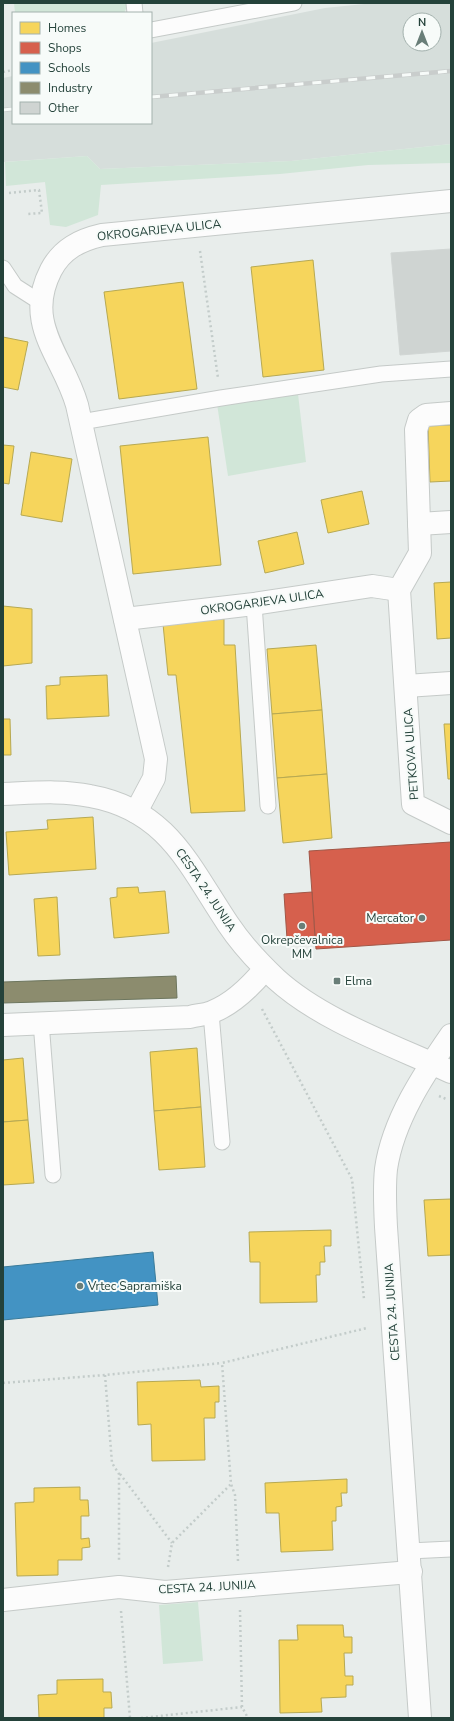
<svg xmlns="http://www.w3.org/2000/svg" width="454" height="1721" viewBox="0 0 454 1721" font-family="'Nunito Sans',sans-serif">
	<rect width="100%" height="100%" fill="#e8edeb"/>
	<path fill="#d6dedb" fill-rule="evenodd" d="M374,3h77v141l-160,17 -191,8 -13,-13 -84,6v-84l10,-2v47h138v-80l174,-35zM410,20h24v24h-24z"/>
	<g fill="#d1e6d8">
		<polygon points="14,3 129,3 124,13 15,13"/>
		<polygon points="451,144 451,163 368,165 280,174 101,185 98,215 66,227 50,225 45,182 6,186 5,162 87,156 100,169 291,161"/>
		<polygon points="298,394 306,462 228,476 217,404"/>
		<polygon points="198,1602 203,1661 163,1664 159,1605"/>
	</g>
	<g fill="#f6d55c" stroke="#b7a952">
		<polygon points="313,260 324,370 263,377 251,267"/>
		<polygon points="183,282 197,389 119,399 104,292"/>
		<polygon points="3,337 28,342 18,390 3,387"/>
		<polygon points="451,425 451,481 430,482 428,426"/>
		<polygon points="208,437 221,565 133,574 120,446"/>
		<polygon points="3,445 14,446 9,484 3,483"/>
		<polygon points="31,452 72,459 62,522 21,515"/>
		<polygon points="362,491 369,524 328,533 321,500"/>
		<polygon points="297,532 304,564 265,573 258,541"/>
		<polygon points="451,582 451,638 437,639 434,583"/>
		<polygon points="3,606 32,609 32,663 3,666"/>
		<polygon points="224,619 224,645 235,645 245,811 191,813 176,675 168,675 163,624"/>
		<polygon points="316,645 322,710 272,714 267,649"/>
		<polygon points="107,675 109,716 47,719 46,686 60,685 60,677"/>
		<polygon points="322,710 327,774 277,778 272,714"/>
		<polygon points="3,719 10,719 11,755 3,755"/>
		<polygon points="444,724 451,724 451,779 448,779"/>
		<polygon points="327,774 332,838 283,843 277,778"/>
		<polygon points="93,817 96,869 9,875 6,832 48,829 47,820"/>
		<polygon points="138,887 139,893 165,891 169,933 114,938 110,898 117,897 117,888"/>
		<polygon points="57,897 60,955 38,956 34,899"/>
		<polygon points="197,1048 201,1107 154,1111 150,1052"/>
		<polygon points="23,1058 28,1120 3,1122 3,1060"/>
		<polygon points="201,1107 205,1167 159,1170 154,1111"/>
		<polygon points="28,1120 34,1183 3,1185 3,1122"/>
		<polygon points="451,1199 451,1255 428,1256 424,1200"/>
		<polygon points="331,1230 331,1246 324,1246 325,1262 320,1262 320,1275 316,1275 317,1302 260,1303 260,1262 250,1262 249,1232"/>
		<polygon points="200,1380 201,1387 219,1386 219,1402 215,1402 215,1418 204,1418 205,1460 152,1461 151,1424 138,1425 137,1382"/>
		<polygon points="347,1479 347,1493 341,1493 342,1506 336,1507 336,1521 332,1521 333,1550 281,1552 279,1513 266,1513 265,1483"/>
		<polygon points="80,1487 80,1500 88,1500 89,1516 81,1516 81,1539 89,1538 90,1547 82,1548 82,1560 58,1560 58,1575 17,1576 15,1503 34,1502 34,1488"/>
		<polygon points="297,1625 343,1625 344,1637 352,1637 352,1653 344,1653 345,1676 353,1676 353,1685 346,1685 346,1697 321,1698 322,1712 280,1713 279,1640 298,1640"/>
		<polygon points="103,1679 103,1692 111,1692 112,1708 104,1708 104,1718 39,1718 38,1695 57,1694 57,1680"/>
	</g>
	<g fill="#d6604d" stroke="#a15747">
		<polygon points="451,842 451,940 316,949 309,851"/>
		<polygon points="312,892 315,938 287,939 284,894"/>
	</g>
	<polygon fill="#4393c3" stroke="#3a7b9a" points="153,1252 158,1305 3,1320 3,1267"/>
	<polygon fill="#8c8c6e" stroke="#6d765e" points="176,976 177,998 3,1003 3,982"/>
	<polygon fill="#cfd4d2" stroke="#d1d6d4" points="451,249 451,351 400,355 391,253"/>
	<g fill="none" stroke-linecap="round" stroke-linejoin="round">
		<g stroke="#c5cac8" stroke-width="17">
			<g id="service">
				<polyline points="134,3 135,13"/>
				<polyline points="151,30 294,3"/>
				<polyline points="3,268 15,286 40,302"/>
				<polyline points="81,422 221,398 381,374 451,369"/>
				<polyline points="254,604 268,806"/>
				<polyline points="211,1013 222,1142"/>
				<polyline points="41,1022 53,1175"/>
				<polyline points="409,1551 451,1549"/>
			</g>
		</g>
		<g stroke="#c5cac8" stroke-width="24">
			<g id="minor">
				<polyline points="451,413 426,415 419,420 416,430 420,553 399,590 413,804 451,823"/>
				<polyline points="419,524 451,522"/>
				<polyline points="125,619 254,604 372,586 399,590"/>
				<polyline points="406,686 451,683"/>
				<path d="M136,812l18,-34 2,-19 -79,-354c-14,-49 -54,-81 -26,-135 11,-21 29,-30 51,-35l349,-34"/>
				<path d="M3,1025l187,-8c7,-2 15,-2 22,-5 21,-8 39,-26 53,-43"/>
				<polyline points="3,1600 119,1587 165,1592 411,1572"/>
				<path d="M420,1718l-34,-491c-1,-20 -2,-39 0,-58 7,-49 38,-95 65,-134"/>
			</g>
		</g>
		<g stroke="#c5cac8" stroke-width="24">
			<path id="tertiary" d="M3,794c29,-1 58,-4 87,2 78,14 99,70 138,128 14,21 30,38 48,55 46,42 119,67 175,93"/>
		</g>
		<g stroke="#c3ccca" stroke-width="2.5" stroke-dasharray="2 3" stroke-linecap="butt">
			<polyline points="3,72 13,70"/>
			<polyline points="200,251 218,378"/>
			<polyline points="262,1009 352,1179 364,1299"/>
			<polyline points="439,1096 446,1099"/>
			<polyline points="105,1375 112,1463 119,1474 119,1562"/>
			<polyline points="3,1383 105,1375 222,1363"/>
			<polyline points="120,1474 172,1543"/>
			<polyline points="238,1561 235,1495 231,1484 222,1363 367,1328"/>
			<polyline points="168,1567 172,1543 231,1484"/>
			<polyline points="240,1610 242,1707 248,1718"/>
			<polyline points="121,1611 130,1718"/>
			<polyline points="141,1718 242,1707"/>
		</g>
		<use href="#service" stroke="#fcfcfc" stroke-width="15"/>
		<use href="#minor" stroke="#fcfcfc" stroke-width="22"/>
		<use href="#tertiary" stroke="#fcfcfc" stroke-width="22"/>
		<g stroke="#c9cdcc" stroke-width="4.5">
			<g id="rail">
				<polyline points="151,97 451,71"/>
				<polyline points="3,110 13,109"/>
			</g>
		</g>
		<use href="#rail" stroke="#f7fbf9" stroke-width="3" stroke-dasharray="9" stroke-linecap="butt"/>
		<polyline stroke="#c3ccca" stroke-width="2.5" stroke-dasharray="2 3" stroke-linecap="butt" points="9,193 39,190 42,213 27,214"/>
	</g>
	<g fill="#697e78" stroke="#f7fbf9" stroke-width="1.5">
		<circle cx="422" cy="918" r="4"/>
		<circle cx="302" cy="926" r="4"/>
		<rect x="333" y="977" width="8" height="8" rx="2"/>
		<circle cx="80" cy="1286" r="4"/>
	</g>
	<g text-anchor="middle" stroke-width="4" stroke-linejoin="round" paint-order="stroke">
		<g font-size="12" fill="#24423a" stroke="#f7fbf9">
			<text transform="translate(159 230) rotate(-6)" y="4">OKROGARJEVA ULICA</text>
			<text transform="translate(262 602) rotate(-8)" y="4">OKROGARJEVA ULICA</text>
			<text transform="translate(411 754) rotate(-94)" y="4">PETKOVA ULICA</text>
			<text transform="translate(206 890) rotate(56)" y="4">CESTA 24. JUNIJA</text>
			<text transform="translate(392 1312) rotate(-94)" y="4">CESTA 24. JUNIJA</text>
			<text transform="translate(207 1587) rotate(-3)" y="4">CESTA 24. JUNIJA</text>
		</g>
		<g font-size="12" fill="#24423a" stroke="#f7fbf9" text-anchor="start">
			<text x="414" y="922" text-anchor="end">Mercator</text>
			<text x="302" y="944" text-anchor="middle">Okrepčevalnica<tspan x="302" dy="14">MM</tspan></text>
			<text x="345" y="985">Elma</text>
			<text x="88" y="1290">Vrtec Sapramiška</text>
		</g>
	</g>
	<rect width="454" height="1721" fill="none" stroke="#24423a" stroke-width="8"/>
	<rect x="12" y="12" width="140" height="112" fill="#f7fbf9" stroke="#a3b1ad"/>
	<rect x="20" y="22" width="20" height="12" fill="#f6d55c" stroke="#a3b1ad"/>
	<text x="48" y="32" font-size="12" fill="#24423a">Homes</text>
	<rect x="20" y="42" width="20" height="12" fill="#d6604d" stroke="#a3b1ad"/>
	<text x="48" y="52" font-size="12" fill="#24423a">Shops</text>
	<rect x="20" y="62" width="20" height="12" fill="#4393c3" stroke="#a3b1ad"/>
	<text x="48" y="72" font-size="12" fill="#24423a">Schools</text>
	<rect x="20" y="82" width="20" height="12" fill="#8c8c6e" stroke="#a3b1ad"/>
	<text x="48" y="92" font-size="12" fill="#24423a">Industry</text>
	<rect x="20" y="102" width="20" height="12" fill="#cfd4d2" stroke="#a3b1ad"/>
	<text x="48" y="112" font-size="12" fill="#24423a">Other</text>
	<g transform="translate(422 32)"><circle r="19" fill="#f7fbf9" stroke="#a3b1ad"/>
	<path d="M0-3L7 15L0 10L-7 15Z" fill="#697e78"/>
	<text y="-6" font-size="11" font-weight="bold" text-anchor="middle" fill="#24423a">N</text>
	</g>
</svg>
